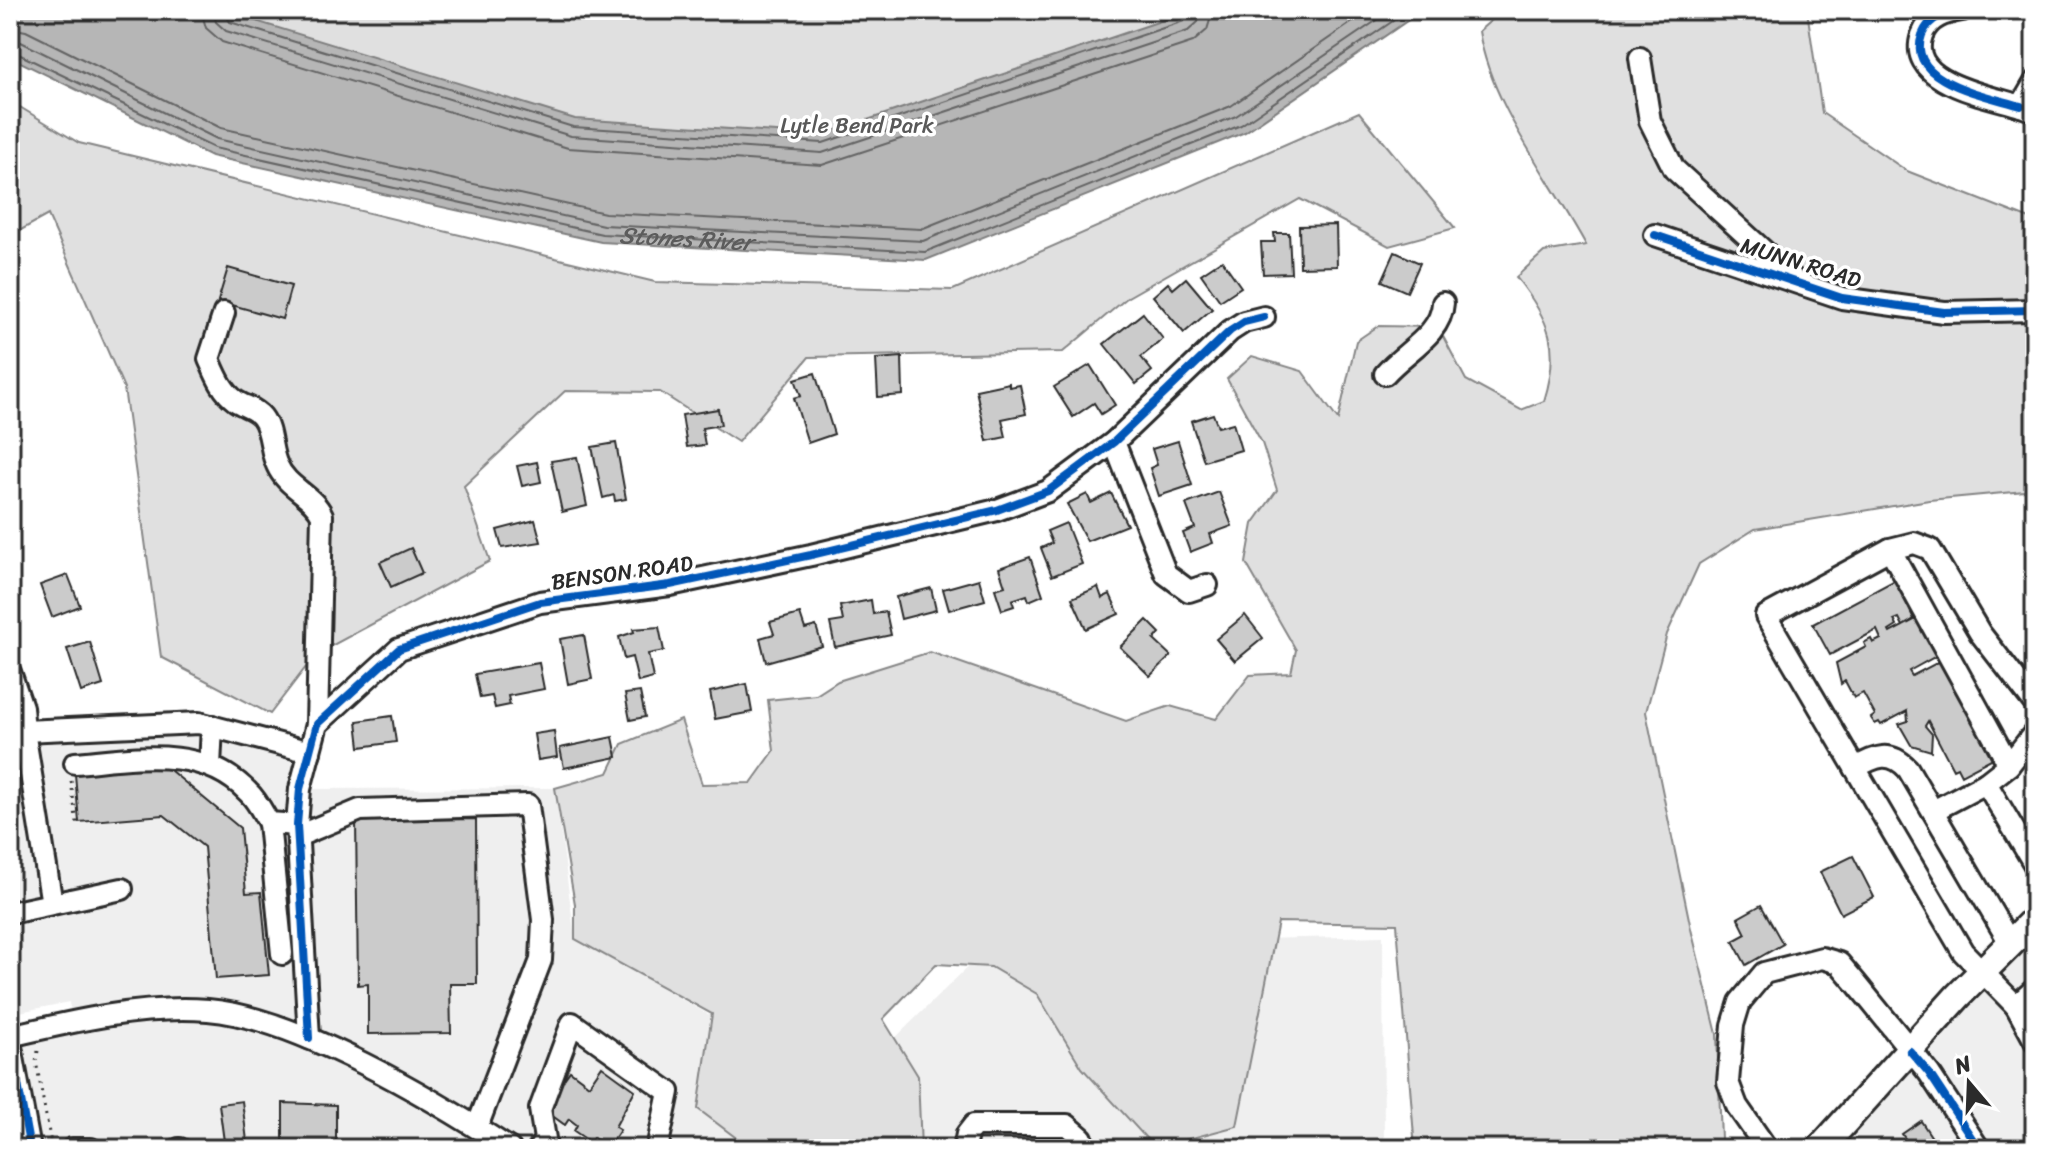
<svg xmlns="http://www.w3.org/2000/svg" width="2045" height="1159" viewBox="0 0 2045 1159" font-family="Sriracha,sans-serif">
	<rect width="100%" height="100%" fill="#fff"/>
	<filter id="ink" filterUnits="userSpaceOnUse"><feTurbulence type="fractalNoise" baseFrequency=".0125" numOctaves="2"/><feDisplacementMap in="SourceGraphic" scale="16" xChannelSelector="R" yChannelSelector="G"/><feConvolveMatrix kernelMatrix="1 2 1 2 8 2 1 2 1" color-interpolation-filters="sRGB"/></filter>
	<g filter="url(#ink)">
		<g fill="#efefef">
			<polygon points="10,696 25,731 199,723 310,752 300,789 555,788 575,939 842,1090 989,946 1383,936 1384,1149 30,1149 10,1041 72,1021 69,1002 10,1014"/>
			<polygon points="2035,919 2035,1149 1820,1149"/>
		</g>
		<g fill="#e0e0e0" stroke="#868686" stroke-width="2">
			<polygon points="10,10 1397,10 939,242"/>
			<path d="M1503,10h304l15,103 85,58 128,50v269l-106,10 -174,29 -56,35 -32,70 -21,78 45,217 26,105 4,105 -16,10h-290l-18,-225 -119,-2 -41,204 -82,22 -73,-80 -45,-74 -46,-27 -55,-3 -53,55 35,57 3,73h-170l-53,-40 14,-95 -137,-75v-35l-20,-116 53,-15 14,-29 59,-24 21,64 49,-1 23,-32 -6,-51 48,-5 22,-14 92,-29 196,69 44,-15 46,13 34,-44 41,-2 5,-23 -50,-87 7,-39 24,-34 -15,-47 -35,-64 25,-23 50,15 36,49 18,-79 22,-15 60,1 28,53 55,30 23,-9c17,-54 6,-81 -28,-124l28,-25 42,-7c-35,-65 -96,-141 -107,-214z"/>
			<polygon points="10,101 79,143 655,282 953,290 1359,112 1455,228 1389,246 1300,199 1128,297 1063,352 809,357 738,442 660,392 565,391 464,486 490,561 316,654 270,714 161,657 124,388 48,215 10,236"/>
		</g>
		<polygon fill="#b6b6b6" stroke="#7e7e7e" stroke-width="2" points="10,10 220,10 575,119 823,135 1193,10 1423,10 1245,132 926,260 601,242 211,156 10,57"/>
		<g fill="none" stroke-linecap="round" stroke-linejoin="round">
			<g stroke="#636363" stroke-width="2">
				<polyline points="201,10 206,28 222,42 568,148 822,165 1193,42 1207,30 1213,10"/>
				<polyline points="213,10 216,22 226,31 571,136 822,153 1188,31 1198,22 1201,10"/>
				<polyline points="223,10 230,22 573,127 823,143 1184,21 1191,10"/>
				<polyline points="10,28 26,31 221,128 605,213 921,229 1231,106 1370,10"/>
				<polyline points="10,40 21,42 217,139 603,225 923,241 1236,116 1392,10"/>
				<path id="s1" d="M10,50l204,98 388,86 323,18 316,-127 168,-115"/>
			</g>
		</g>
		<g fill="#cbcbcb" stroke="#2b2b2b" stroke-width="2">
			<polygon points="1336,225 1337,266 1300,267 1299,226"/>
			<polygon points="1274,233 1289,233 1291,273 1263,274 1261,242 1275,242"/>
			<polygon points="1395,252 1420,263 1407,292 1382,281"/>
			<polygon points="1222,260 1241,287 1220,301 1201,274"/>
			<polygon points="228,268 291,286 282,319 218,301"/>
			<polygon points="1186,278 1212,309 1184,333 1153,296 1168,283 1173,289"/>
			<polygon points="1143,313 1163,339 1141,357 1152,371 1136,384 1104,344"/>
			<polygon points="902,357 903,395 878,397 876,359"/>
			<polygon points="1090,365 1115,405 1101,414 1094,403 1073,417 1054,387"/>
			<polygon points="815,373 834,434 808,443 794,398 801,396 795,379"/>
			<polygon points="1009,383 1009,387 1020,385 1026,414 1002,419 1006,437 987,441 976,390"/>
			<polygon points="718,409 721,425 702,428 705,445 687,447 682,415"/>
			<polygon points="1213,414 1218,427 1233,423 1241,450 1204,461 1191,421"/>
			<polygon points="1178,441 1192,485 1159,496 1150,468 1157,465 1152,449"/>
			<polygon points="616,443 626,499 615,501 614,495 603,498 592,447"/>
			<polygon points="577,457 587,506 562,512 551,461"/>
			<polygon points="537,462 541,482 522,486 517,466"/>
			<polygon points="1219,492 1232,526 1210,534 1213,543 1190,552 1183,533 1195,528 1186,504"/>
			<polygon points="1111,493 1127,525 1087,541 1067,504 1087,494 1091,503"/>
			<polygon points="535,520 541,542 502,548 497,530"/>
			<polygon points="1066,523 1082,564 1052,576 1041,548 1052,543 1047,531"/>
			<polygon points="411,548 422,573 391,587 380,562"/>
			<polygon points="1030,557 1043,595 1029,601 1027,595 1012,600 1014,606 1002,610 995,589 1005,586 999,568"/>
			<polygon points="68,575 80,606 52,617 40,585"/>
			<polygon points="979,579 985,600 949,610 943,589"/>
			<polygon points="1895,580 1914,619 1903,626 1899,618 1894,620 1897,626 1889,631 1890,633 1916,619 1936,656 1909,671 1912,676 1946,658 1992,748 1989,749 1993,758 1961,775 1957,767 1953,769 1928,721 1925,726 1932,734 1931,751 1911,745 1899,724 1908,721 1907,711 1881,725 1879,722 1875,724 1871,718 1875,715 1863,693 1854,698 1845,681 1841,684 1836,663 1866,647 1864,643 1871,639 1873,643 1881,639 1877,630 1830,655 1813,624"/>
			<polygon points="1098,587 1102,598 1110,594 1119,614 1086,629 1072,598"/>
			<polygon points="931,588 936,610 901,619 896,597"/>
			<polygon points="871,600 873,614 886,612 891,635 835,647 830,623 843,621 840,606"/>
			<polygon points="800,614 805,629 816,626 822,646 766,662 760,638 774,634 770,622"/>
			<polygon points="1245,615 1263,638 1235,661 1216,639"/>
			<polygon points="1147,620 1160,633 1154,640 1171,656 1150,676 1120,647"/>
			<polygon points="659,627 664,651 648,654 653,678 638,682 632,657 624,659 619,637 634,632 633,629"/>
			<polygon points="584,635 592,679 568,684 560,639"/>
			<polygon points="90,642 103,685 81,692 67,649"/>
			<polygon points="539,663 544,689 508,696 510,705 495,708 492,696 480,698 475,674"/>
			<polygon points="747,684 752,712 715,719 710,692"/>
			<polygon points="640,692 645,717 630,720 625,694"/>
			<polygon points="392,716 396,742 360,747 357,721"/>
			<polygon points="554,731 557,757 538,760 534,734"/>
			<polygon points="613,737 617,757 564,768 560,748"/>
			<polygon points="165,766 240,828 246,893 261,892 269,975 216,979 204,847 164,815 79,822 75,774"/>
			<polygon points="476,819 477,984 450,984 451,1033 368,1034 368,984 358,985 356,820"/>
			<polygon points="1853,856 1874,897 1841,914 1820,872"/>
			<polygon points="1761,905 1783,944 1746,965 1733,941 1746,934 1738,918"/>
			<polygon points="602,1066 635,1090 615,1127 620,1130 609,1146 593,1138 590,1142 574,1131 577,1125 569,1119 565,1125 543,1109 570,1071 589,1085"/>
			<polygon points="242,1101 248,1149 225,1149 219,1104"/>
			<polygon points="283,1103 336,1105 336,1149 283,1149"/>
			<polygon points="1921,1121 1938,1147 1935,1149 1912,1149 1902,1134"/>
		</g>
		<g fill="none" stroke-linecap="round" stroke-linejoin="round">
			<g stroke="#2b2b2b" stroke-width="26">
				<g id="minor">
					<path d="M1962,10c-17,3 -33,7 -40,25 -17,48 68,61 99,71"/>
					<polyline points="1640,58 1650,121 1674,169 1791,276"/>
					<polyline points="2035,82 2021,106 2035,111"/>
					<polyline points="1655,235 1842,298 1944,312 2035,310"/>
					<path d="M224,313l-15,46c7,16 13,32 27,42 9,6 19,7 26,16 10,13 8,34 15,48 10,23 35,29 45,50l-5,209"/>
					<path d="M1385,374c20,-23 56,-39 58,-71"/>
					<polyline points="1114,442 1166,574 1189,591 1207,585"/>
					<polyline points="1890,549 1914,543 1930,549 1980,633 2035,704"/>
					<polyline points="10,672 22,707 24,731 199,723 310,752"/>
					<polyline points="10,731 24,731 52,904"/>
					<path d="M75,763c59,-5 127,-19 173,29 9,8 15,21 21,31l28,2"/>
					<polyline points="2009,765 2035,732"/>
					<polyline points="210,766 212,726"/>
					<path d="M1855,768c21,-12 35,-18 53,1l102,174"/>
					<polyline points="1933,811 1986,783"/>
					<polyline points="269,823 282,954"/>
					<polyline points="298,836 360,810 528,805 543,920 541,960 477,1127"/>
					<polyline points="2035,865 1986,783 2009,765 1890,549 1766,616 1963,952 2016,1006 2035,989"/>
					<polyline points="10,913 122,889"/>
					<polyline points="2016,1006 2035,1041"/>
					<path d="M10,1036c64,-15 132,-31 198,-26 88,7 227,90 302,139"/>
					<polyline points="309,1038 297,825 300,789 317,724 399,649 540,602 670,585 811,555 997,510 1048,491 1114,442 1230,331 1244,322 1264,317"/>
					<polyline points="10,1041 30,1149"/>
					<polyline points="72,1149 91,1149"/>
					<polyline points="179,1149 180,1149"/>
					<polyline points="539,1149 545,1139 540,1109 572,1023 669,1092 657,1149"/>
					<polyline points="964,1149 967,1134 974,1125 1067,1125 1082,1138 1083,1149"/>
					<polyline points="1767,1149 1737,1106 1728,1082 1733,1025 1740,1002 1764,973 1822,958 1839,963 1856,983 1929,1073 1979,1149"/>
				</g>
			</g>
			<g stroke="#2b2b2b" stroke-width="32">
				<polyline id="major" points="1820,1149 1958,996 2035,919"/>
			</g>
			<g stroke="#2b2b2b" stroke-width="3" stroke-dasharray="2 6" stroke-linecap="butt">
				<polyline points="71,781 77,825"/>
				<polyline points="38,1051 36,1061 52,1149"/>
			</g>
			<use href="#minor" stroke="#fff" stroke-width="20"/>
			<use href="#major" stroke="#fff" stroke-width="26"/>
			<g stroke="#fff" stroke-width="13">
				<g id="cycleway">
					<path d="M1962,10c-17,3 -33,7 -40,25 -17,48 68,61 99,71"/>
					<polyline points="1655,235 1842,298 1944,312 2035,310"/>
					<polyline points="309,1038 297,825 300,789 317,724 399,649 540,602 670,585 811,555 997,510 1048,491 1114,442 1230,331 1244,322 1264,317"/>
					<polyline points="10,1041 30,1149"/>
					<polyline points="1910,1051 1929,1073 1979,1149"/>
				</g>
			</g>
			<use href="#cycleway" stroke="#0057b8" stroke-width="8"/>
		</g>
	</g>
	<g text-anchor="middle" stroke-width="7" stroke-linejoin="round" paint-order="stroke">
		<g font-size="22" fill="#585858" stroke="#fff">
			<text x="857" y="133">Lytle Bend Park</text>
		</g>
		<g font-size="22" fill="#2b2b2b" stroke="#fff">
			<text transform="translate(1801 262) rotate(17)" y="8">MUNN ROAD</text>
			<text transform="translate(622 572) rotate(-8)" y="8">BENSON ROAD</text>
		</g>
		<g font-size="24" font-style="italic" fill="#5c5c5c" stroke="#fff">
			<text dy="8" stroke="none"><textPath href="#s1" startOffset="708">Stones River</textPath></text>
		</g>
	</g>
	<rect width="2045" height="1159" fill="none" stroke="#fff" stroke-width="40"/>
	<rect x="20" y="20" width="2005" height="1119" fill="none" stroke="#2b2b2b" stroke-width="3" filter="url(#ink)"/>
	<g transform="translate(1969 1083) rotate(341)" stroke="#ffffff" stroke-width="6" paint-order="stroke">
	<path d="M0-6L14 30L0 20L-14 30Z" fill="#2b2b2b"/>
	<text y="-12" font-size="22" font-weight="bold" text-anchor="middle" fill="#2b2b2b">N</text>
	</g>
</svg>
